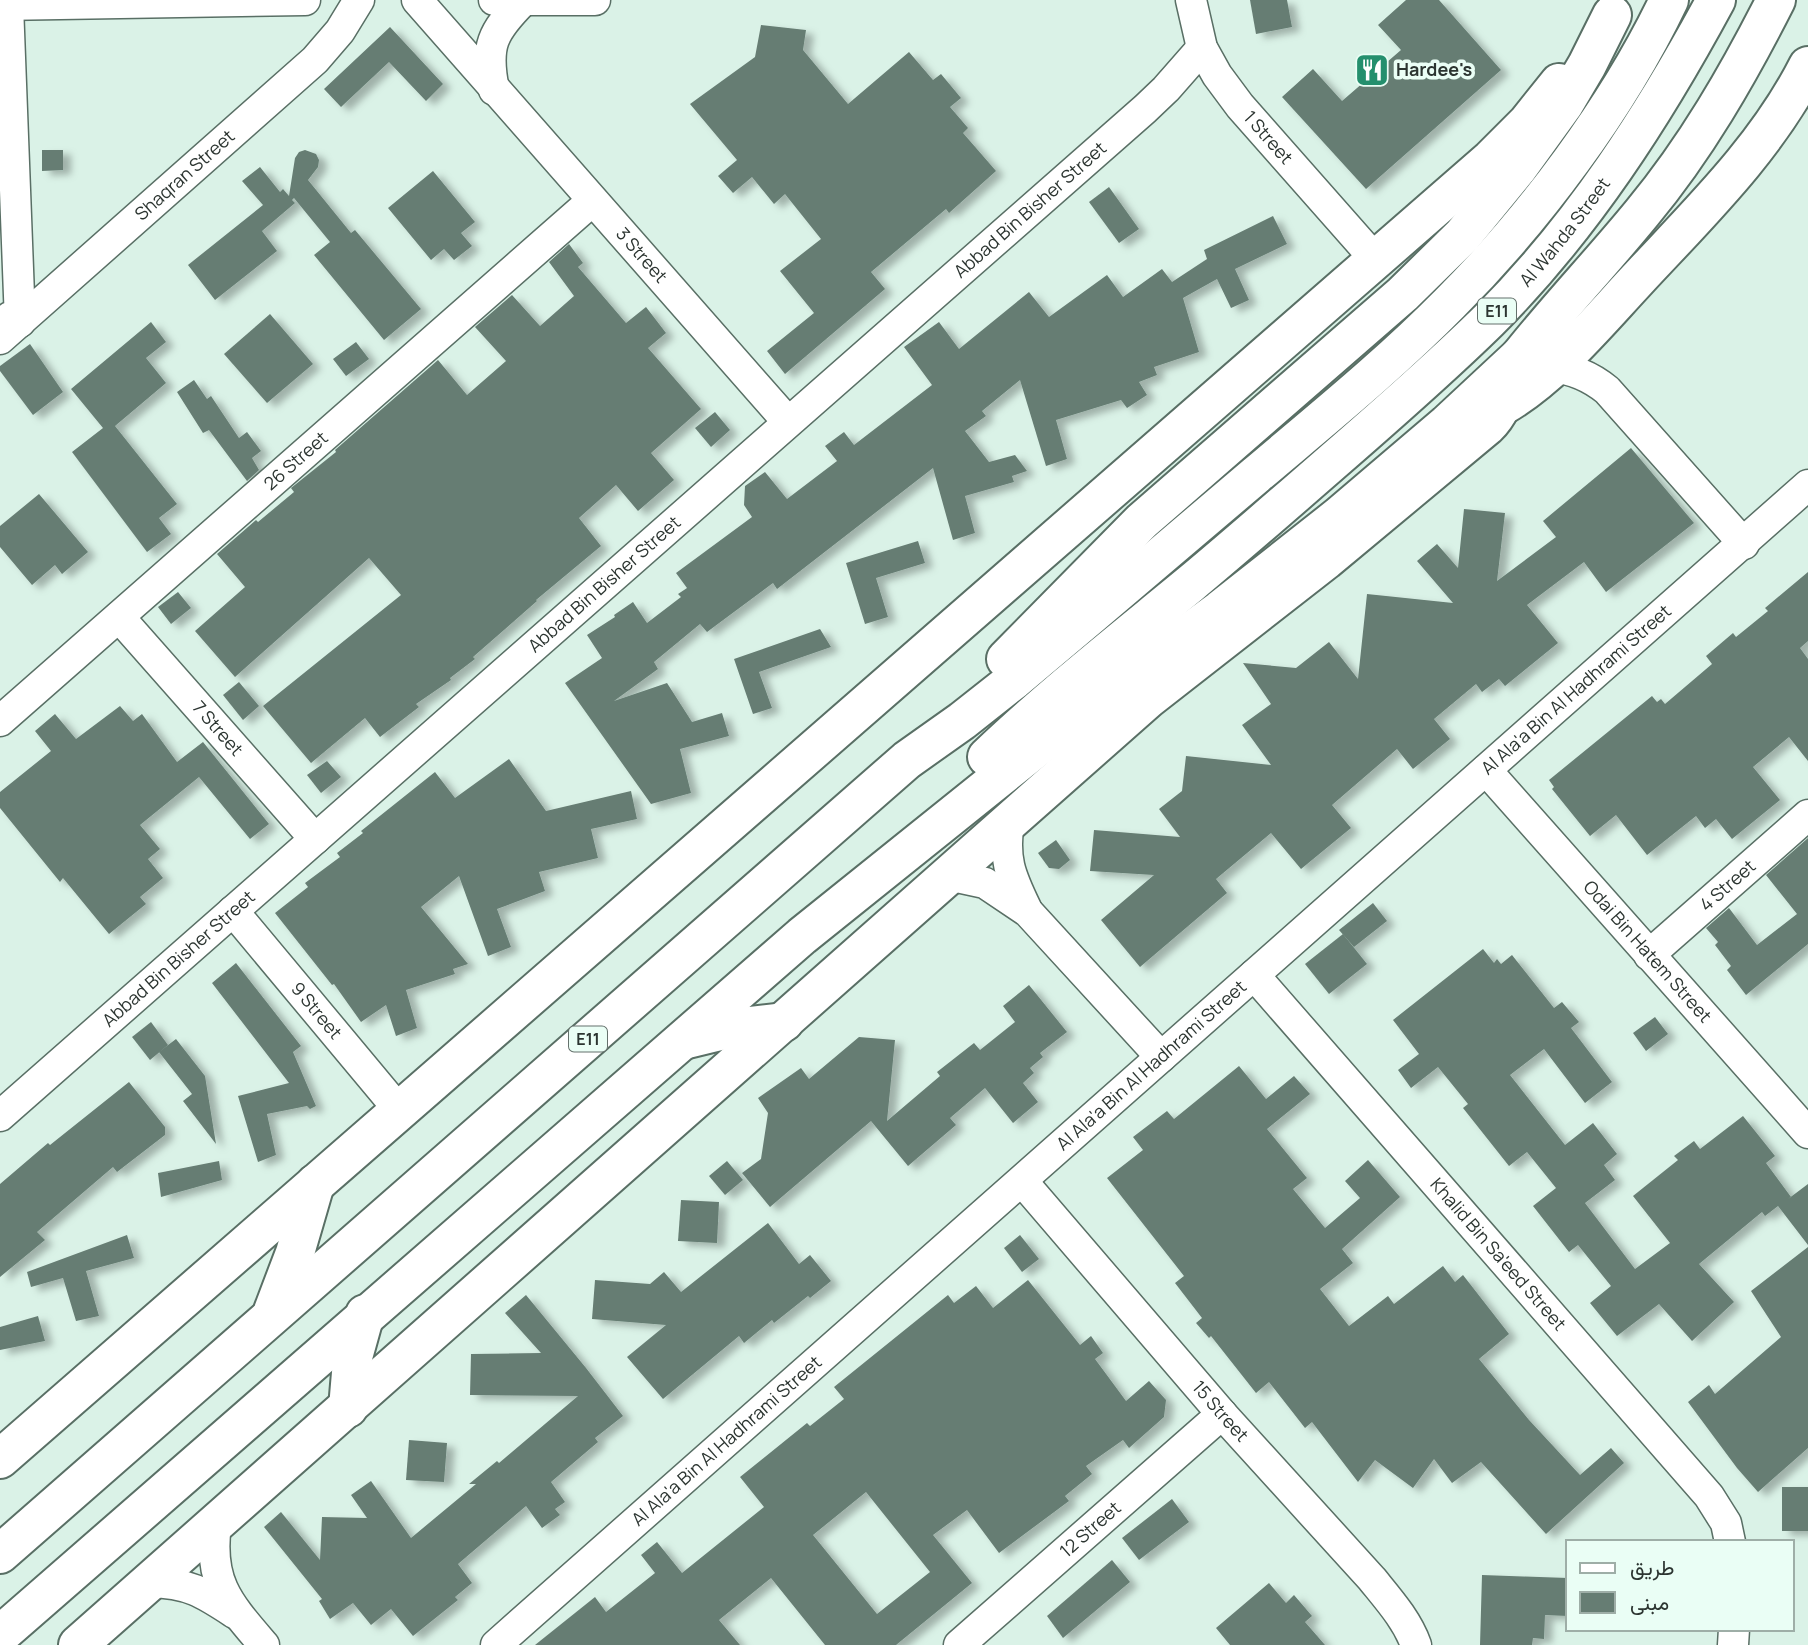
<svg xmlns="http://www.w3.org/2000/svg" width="1808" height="1645" viewBox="0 0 1808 1645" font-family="Manrope,Vazirmatn,sans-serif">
	<defs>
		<filter id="shadow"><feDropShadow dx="8" dy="4.5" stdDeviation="3.5" flood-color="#0004"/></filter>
	</defs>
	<rect width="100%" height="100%" fill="#daf2e7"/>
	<g fill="#667d73" fill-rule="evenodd" filter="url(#shadow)">
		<polygon points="1250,0 1287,0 1292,27 1256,34"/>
		<polygon points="1406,0 1439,0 1501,70 1366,189 1282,97 1313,69 1342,101 1401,50 1378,25"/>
		<polygon points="761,25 806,30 803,50 848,104 909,52 933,80 941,74 961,98 950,107 968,128 963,133 996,171 949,213 946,209 871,272 885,289 785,374 767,351 814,313 780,271 821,239 785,194 774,204 752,177 733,193 718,176 737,160 690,104 755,57"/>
		<polygon points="390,27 443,84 426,101 389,62 341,107 324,89"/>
		<polygon points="42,150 63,150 63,170 42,171"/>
		<polygon points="305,150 316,154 319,160 318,167 308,180 351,233 355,230 421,309 384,340 314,255 330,242 294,198 292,200 295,203 262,231 277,251 215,300 188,265 263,205 242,181 260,167 280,192 283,189 289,196 295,158 299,152"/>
		<polygon points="433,171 475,222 461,233 472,246 454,260 444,249 431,260 388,208"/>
		<polygon points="1109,187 1139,229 1119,243 1089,202"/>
		<polygon points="1273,216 1287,244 1235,269 1249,300 1231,308 1217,279 1183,298 1199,352 1154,367 1157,375 1139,382 1147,395 1127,408 1121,400 1056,420 1067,459 1046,466 1020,380 982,411 986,416 965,431 989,462 1015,455 1027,471 1012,476 1014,482 965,496 975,533 953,540 933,468 777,589 773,583 707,632 700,624 654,662 658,669 614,701 667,683 692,722 722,713 729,736 680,749 691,793 651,804 565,683 602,658 587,635 615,617 614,615 633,602 647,623 681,597 678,594 687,588 676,573 752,517 744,505 745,486 765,472 787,499 837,461 825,446 844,432 854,445 932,385 904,347 939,322 959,349 1029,292 1049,317 1107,275 1123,297 1162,269 1172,282 1207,259 1204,250"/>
		<polygon points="569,244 583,263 578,267 626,323 646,307 666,333 648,348 701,409 651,453 674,480 638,511 616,485 579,518 601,546 536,600 537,601 473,657 475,659 450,678 451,680 416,704 419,707 380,737 365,718 311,763 263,706 401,595 369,558 235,677 195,631 245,587 217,554 256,520 258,522 294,492 291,488 336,452 335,450 438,360 467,395 506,361 475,327 512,295 540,326 574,296 549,262"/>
		<polygon points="270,314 313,364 267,403 224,354"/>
		<polygon points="151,322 166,342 146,358 166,383 115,426 177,504 159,518 171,534 147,552 72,452 103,428 71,389"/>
		<polygon points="356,342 369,359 346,376 333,359"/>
		<polygon points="30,344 63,392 33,415 0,371 0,366"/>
		<polygon points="194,380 207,399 211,396 239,438 247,432 261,451 252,458 259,470 247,481 209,430 203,433 177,392"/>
		<polygon points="715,412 730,430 711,447 695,428"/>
		<polygon points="1631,448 1694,523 1606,592 1584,562 1527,605 1558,643 1505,686 1499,679 1482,692 1476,684 1434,719 1450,739 1413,769 1397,749 1332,805 1351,828 1301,869 1271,833 1216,879 1227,893 1140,967 1101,920 1154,875 1090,871 1094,830 1180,837 1159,809 1182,791 1186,756 1271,765 1242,725 1271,704 1243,663 1296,668 1329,642 1358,679 1367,594 1453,603 1417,561 1437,544 1458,568 1464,509 1505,513 1497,581 1556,537 1543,521"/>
		<polygon points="39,494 88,552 62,574 55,565 32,585 0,547 0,526"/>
		<polygon points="918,541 925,563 876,578 888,617 865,624 846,563"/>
		<polygon points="1808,572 1808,641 1800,648 1808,659 1808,761 1789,737 1753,767 1780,800 1732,839 1716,819 1705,828 1696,816 1647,855 1616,815 1590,836 1552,789 1554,787 1549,780 1652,696 1657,702 1661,699 1665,704 1712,664 1706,656 1733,633 1736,637 1768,611 1765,608"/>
		<polygon points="178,592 191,608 171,624 158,607"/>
		<polygon points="820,629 831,647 759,672 772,708 753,714 734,659"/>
		<polygon points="239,682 259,706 243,720 223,695"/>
		<polygon points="120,706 133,721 142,714 177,762 203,742 269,824 250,839 199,777 140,825 160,849 148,859 163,878 140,897 146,904 109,934 63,878 60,882 0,808 0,792 51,751 35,731 55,714 76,739"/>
		<polygon points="509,759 546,811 631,791 637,819 591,829 598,858 539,872 545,891 497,909 511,947 488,956 459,876 421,907 468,964 453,969 455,974 406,990 417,1028 396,1036 386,1005 361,1022 334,984 332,985 275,913 308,887 305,883 340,857 337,853 363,833 361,831 435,772 455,798"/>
		<polygon points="327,761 341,777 321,793 307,775"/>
		<polygon points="1808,838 1808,944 1746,995 1727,970 1731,966 1715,945 1718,942 1706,928 1729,908 1757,945 1797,914 1766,875"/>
		<polygon points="1056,840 1070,860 1059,869 1049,868 1038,853"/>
		<polygon points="1373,903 1387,921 1354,947 1339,930"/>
		<polygon points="1343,934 1367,964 1329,994 1305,964"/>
		<polygon points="1483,949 1494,963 1497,959 1501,964 1512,955 1554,1008 1562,1002 1579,1022 1571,1028 1612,1082 1585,1103 1544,1049 1510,1075 1565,1145 1593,1123 1617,1154 1604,1165 1615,1180 1585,1203 1635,1269 1670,1243 1633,1196 1678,1160 1674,1156 1694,1141 1700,1149 1743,1116 1775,1156 1766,1163 1791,1197 1788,1199 1808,1184 1808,1245 1778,1206 1765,1216 1762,1212 1699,1264 1734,1302 1692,1341 1659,1304 1617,1336 1590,1303 1611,1286 1578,1245 1569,1252 1533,1206 1556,1188 1527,1152 1509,1166 1463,1108 1468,1104 1438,1067 1411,1088 1398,1070 1419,1054 1393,1020"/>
		<polygon points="236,963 301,1046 293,1052 316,1106 310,1109 307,1106 267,1114 276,1155 258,1162 238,1096 289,1083 212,983"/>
		<polygon points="1029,985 1067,1032 1040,1053 1043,1057 1030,1068 1034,1073 1023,1083 1038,1102 1013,1123 985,1088 950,1118 956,1125 908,1166 871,1121 770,1207 742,1173 761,1159 768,1113 758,1098 801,1068 809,1079 859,1037 895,1040 887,1121 940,1076 937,1072 974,1043 980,1050 1015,1022 1003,1006"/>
		<polygon points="1655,1017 1668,1034 1646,1051 1633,1033"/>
		<polygon points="151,1022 168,1045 150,1060 132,1037"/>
		<polygon points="176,1039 205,1076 216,1144 183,1101 192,1094 159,1052"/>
		<polygon points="1239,1066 1266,1099 1294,1076 1310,1094 1267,1129 1307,1178 1293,1189 1325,1228 1360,1198 1345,1181 1368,1160 1400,1197 1342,1249 1353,1263 1320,1289 1349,1326 1388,1296 1394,1304 1443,1266 1455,1282 1463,1275 1509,1334 1479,1359 1529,1420 1580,1475 1611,1448 1624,1463 1546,1534 1481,1462 1452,1483 1434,1459 1413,1488 1375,1460 1358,1482 1312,1422 1305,1428 1269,1382 1256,1393 1211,1336 1209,1338 1196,1323 1202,1318 1175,1283 1184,1276 1107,1178 1143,1150 1133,1137 1167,1111 1174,1119"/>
		<polygon points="129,1082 165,1127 165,1135 117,1172 113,1167 37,1232 45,1240 0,1277 0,1184 48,1143 50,1145"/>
		<polygon points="219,1161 222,1180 161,1197 158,1173"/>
		<polygon points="727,1161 743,1180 725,1195 709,1176"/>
		<polygon points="681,1200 719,1202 717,1243 678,1241"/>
		<polygon points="768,1223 799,1264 810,1255 831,1281 810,1298 808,1296 774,1323 772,1320 744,1343 739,1336 663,1399 627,1357 666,1325 592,1319 595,1280 650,1284 664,1272 681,1292"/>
		<polygon points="127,1235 134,1258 86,1271 99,1316 76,1321 63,1278 31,1287 27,1272"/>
		<polygon points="1020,1235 1039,1259 1022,1272 1004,1248"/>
		<polygon points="1808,1247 1808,1448 1758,1492 1737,1468 1688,1402 1709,1385 1715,1394 1781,1337 1751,1291"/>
		<path d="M1028,1280l52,65 11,-9 12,17 -8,6 31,42 23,-20 17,19 -2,17 -35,31 -6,-8 -37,26 6,8 -27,22 4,5 -70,52 -32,-43 -34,25 39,48 -76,62h-71l-54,-67 -52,42 21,25h-205l60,-48 11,15 49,-39 -14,-18 16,-13 25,31 82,-66 -24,-30 67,-54 3,3 34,-27 -10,-12 114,-92 6,8 22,-17 17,22zM866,1492l64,80 -53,42 -64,-79z"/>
		<polygon points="526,1295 586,1368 623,1416 595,1438 598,1442 551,1482 565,1502 555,1509 560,1515 542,1528 526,1506 458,1564 472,1583 455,1597 458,1600 413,1636 391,1609 371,1625 353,1603 330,1619 319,1601 322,1599 264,1527 281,1512 320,1560 322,1517 367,1518 351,1495 371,1481 411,1538 476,1484 469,1484 497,1461 499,1463 578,1396 470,1395 471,1354 541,1353 505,1313"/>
		<polygon points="38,1316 45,1341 0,1350 0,1327"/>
		<polygon points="409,1440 447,1443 444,1482 406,1480"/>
		<rect x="1782" y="1487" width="26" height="44"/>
		<polygon points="1172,1499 1189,1522 1139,1560 1122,1538"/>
		<polygon points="1112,1560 1130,1582 1063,1638 1047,1616"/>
		<polygon points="1482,1575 1568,1578 1568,1616 1545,1615 1544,1639 1533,1638 1532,1645 1480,1645"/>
		<polygon points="1269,1583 1286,1603 1294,1595 1312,1616 1305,1622 1325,1645 1230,1645 1216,1628"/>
	</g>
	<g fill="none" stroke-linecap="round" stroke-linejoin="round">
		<g stroke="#596f65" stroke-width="33">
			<g id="street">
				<path id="s1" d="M417,0l371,422"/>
				<polyline points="494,0 595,0"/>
				<path id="s2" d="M1191,0l11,48 15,27 23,31 135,153"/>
				<polyline points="0,5 305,0"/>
				<polyline points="8,5 20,322 10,317"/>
				<path d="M494,90c-9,-44 -2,-58 29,-89"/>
				<path id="s3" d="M0,339l315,-279 25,-29 19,-31"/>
				<path d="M1552,367c21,2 39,10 55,23l137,154"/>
				<path id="s4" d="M119,617l196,222"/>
				<path id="s5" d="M0,721l592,-520"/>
				<path id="s6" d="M1486,770l322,363"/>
				<path d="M1009,821c-6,37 1,54 17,87"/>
				<polyline points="948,875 985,883 1028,912 1161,1057"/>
				<path id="s7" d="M233,911l166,199"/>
				<path id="s8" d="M1649,955l159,-140"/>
				<path id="s9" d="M1254,975l455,521 17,27 4,19"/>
				<path id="s10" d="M0,1116l1145,-1007 21,-20 36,-41"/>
				<path id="s11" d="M1022,1181l200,233 150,165c17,21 35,41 44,66"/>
				<path d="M216,1524c-8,58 12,79 48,121"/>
				<path d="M150,1582c40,1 54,11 86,32"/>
				<path id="s12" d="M496,1645l1312,-1160"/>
				<path id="s13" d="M959,1645l263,-231"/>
				<polyline points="1733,1645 1734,1629"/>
			</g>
		</g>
		<g stroke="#596f65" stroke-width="42">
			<g id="secondary">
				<path d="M1502,406c49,-28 94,-82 133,-124 62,-67 131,-133 173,-216"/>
				<polyline points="0,1459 1491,159 1527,123 1559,83"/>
				<path d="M78,1645l1070,-946 178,-139 161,-134c20,-19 20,-46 33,-70 39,-49 82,-94 122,-143 54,-65 96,-138 134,-213"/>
			</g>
		</g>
		<g stroke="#596f65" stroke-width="42">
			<g id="highway">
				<polyline points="1006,659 1142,521 1403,294 1463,235 1517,169 1564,104 1587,65 1612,15"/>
				<path id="s14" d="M987,757c64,-61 134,-116 202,-172 48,-40 95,-81 142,-122 53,-46 107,-93 158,-143 93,-93 165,-205 227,-320"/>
				<polyline points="687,1039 732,1028 784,1022"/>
				<polyline points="273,1311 295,1253 315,1184"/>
				<polyline points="348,1408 352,1361 365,1314"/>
				<path d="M0,1554l907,-794 55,-39 52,-41c81,-68 162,-137 242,-205 66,-56 133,-110 194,-172 84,-84 168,-196 219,-303"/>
				<polyline points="0,1635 802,936 1086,708 1220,610 1339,516 1447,424 1520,356"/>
			</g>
		</g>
		<use href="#street" stroke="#fff" stroke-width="30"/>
		<use href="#secondary" stroke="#fff" stroke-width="38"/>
		<use href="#highway" stroke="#fff" stroke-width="38"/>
	</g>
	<defs>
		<g id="restaurant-square" transform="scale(1.75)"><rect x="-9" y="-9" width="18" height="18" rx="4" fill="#248f6d" stroke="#eafef5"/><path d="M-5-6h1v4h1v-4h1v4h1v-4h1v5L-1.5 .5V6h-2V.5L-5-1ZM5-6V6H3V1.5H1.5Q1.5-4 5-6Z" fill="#fff"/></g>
	</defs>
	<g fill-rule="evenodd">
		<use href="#restaurant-square" x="1372" y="70"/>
	</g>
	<g text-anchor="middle" stroke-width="7" stroke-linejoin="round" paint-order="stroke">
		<g fill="#eafef5" stroke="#65716c" stroke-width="2">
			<rect x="1478" y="298.5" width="38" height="25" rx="5"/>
			<rect x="569" y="1026.5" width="38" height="25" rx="5"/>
		</g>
		<g font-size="16" font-weight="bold" fill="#2c3531">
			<text x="1497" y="317">E11</text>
			<text x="588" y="1045">E11</text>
		</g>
		<g font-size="18" font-weight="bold" fill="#2c3531" stroke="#eafef5" text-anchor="start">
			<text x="1396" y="76">Hardee's</text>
		</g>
		<g font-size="18" fill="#2c3531" stroke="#eafef5">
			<text dy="6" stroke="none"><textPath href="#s2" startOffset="161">1 Street</textPath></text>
			<text dy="6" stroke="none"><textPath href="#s3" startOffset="247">Shaqran Street</textPath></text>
			<text dy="6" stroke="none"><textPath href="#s10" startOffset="1372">Abbad Bin Bisher Street</textPath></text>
			<text dy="6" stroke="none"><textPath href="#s14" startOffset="782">Al Wahda Street</textPath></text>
			<text dy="6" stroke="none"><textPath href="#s1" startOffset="340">3 Street</textPath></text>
			<text dy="6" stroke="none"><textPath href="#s5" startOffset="394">26 Street</textPath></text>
			<text dy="6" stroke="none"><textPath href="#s10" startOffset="805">Abbad Bin Bisher Street</textPath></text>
			<text dy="6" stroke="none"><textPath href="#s12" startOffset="1442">Al Ala'a Bin Al Hadhrami Street</textPath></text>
			<text dy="6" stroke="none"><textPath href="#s4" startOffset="149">7 Street</textPath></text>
			<text dy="6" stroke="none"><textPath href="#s8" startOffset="105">4 Street</textPath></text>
			<text dy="6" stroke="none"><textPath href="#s6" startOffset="243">Odai Bin Hatem Street</textPath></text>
			<text dy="6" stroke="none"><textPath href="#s10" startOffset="238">Abbad Bin Bisher Street</textPath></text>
			<text dy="6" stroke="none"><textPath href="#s7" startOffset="130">9 Street</textPath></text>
			<text dy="6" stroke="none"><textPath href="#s12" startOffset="875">Al Ala'a Bin Al Hadhrami Street</textPath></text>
			<text dy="6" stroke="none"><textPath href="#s9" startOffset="371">Khalid Bin Sa'eed Street</textPath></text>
			<text dy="6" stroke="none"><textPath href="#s11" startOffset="304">15 Street</textPath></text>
			<text dy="6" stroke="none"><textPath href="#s12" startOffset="308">Al Ala'a Bin Al Hadhrami Street</textPath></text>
			<text dy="6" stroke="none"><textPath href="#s13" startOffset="175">12 Street</textPath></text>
		</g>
	</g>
	<rect x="1566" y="1540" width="228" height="91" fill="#eafef5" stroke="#9eaea7" stroke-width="2"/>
	<rect x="1580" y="1563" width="35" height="10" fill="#ffffff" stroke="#9eaea7" stroke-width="2"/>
	<text x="1630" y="1575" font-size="21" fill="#2c3531">طريق</text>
	<rect x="1580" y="1592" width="35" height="21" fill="#667d73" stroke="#9eaea7" stroke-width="2"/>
	<text x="1630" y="1610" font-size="21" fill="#2c3531">مبنى</text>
</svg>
